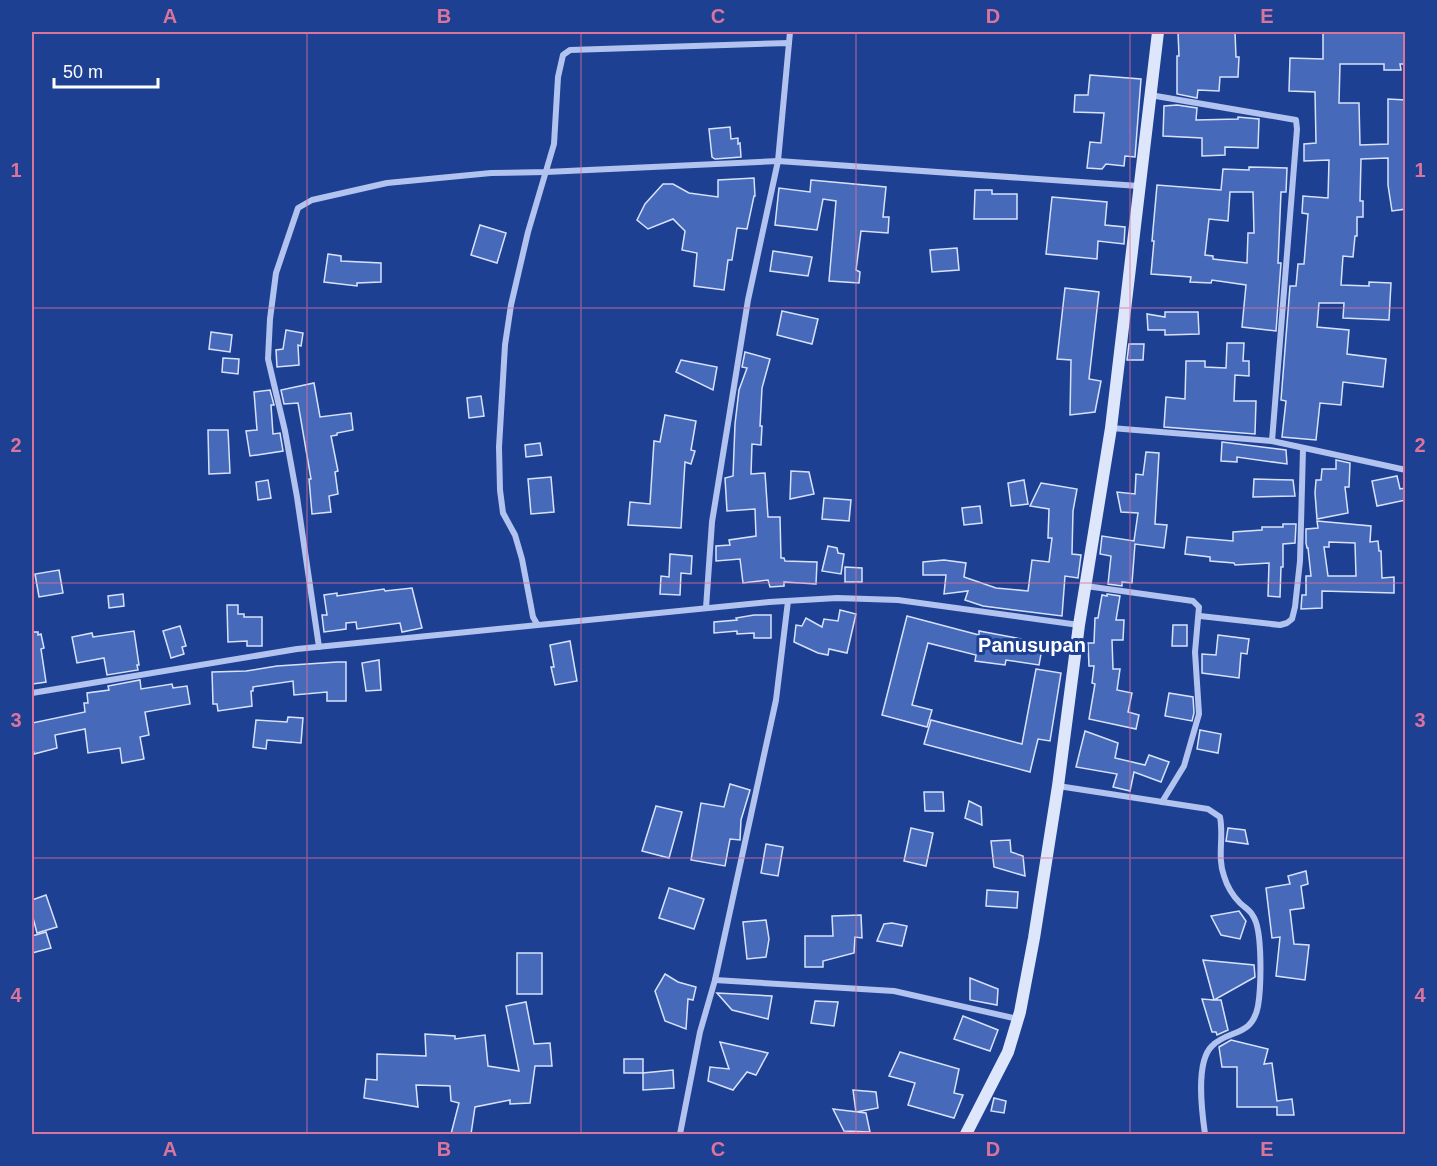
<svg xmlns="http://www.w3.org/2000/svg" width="1437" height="1166" viewBox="0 0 1437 1166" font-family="Arial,sans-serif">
	<rect width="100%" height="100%" fill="#1e4093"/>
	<g fill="#4769ba" stroke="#d7e2fa" stroke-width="1.5" fill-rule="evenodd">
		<polygon points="1178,32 1235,32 1236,57 1239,57 1238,77 1220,77 1219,91 1198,90 1197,98 1177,94 1177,56 1179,56"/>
		<polygon points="1323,32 1406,32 1406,64 1400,64 1401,70 1384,70 1384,64 1340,64 1339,103 1359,103 1360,145 1388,144 1388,99 1406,100 1406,209 1392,211 1388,185 1388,158 1361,159 1360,201 1363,201 1363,217 1357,217 1357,236 1355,236 1353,257 1343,256 1341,285 1369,286 1369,282 1391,283 1389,320 1343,318 1344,303 1319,303 1317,327 1349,330 1347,354 1386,359 1383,387 1343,382 1341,405 1320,403 1316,440 1282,437 1286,401 1281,400 1290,286 1296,286 1298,264 1304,264 1308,214 1302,213 1303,196 1328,198 1329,160 1304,161 1304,144 1316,143 1315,92 1289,91 1290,58 1323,59"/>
		<polygon points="1090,75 1141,79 1135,157 1125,156 1124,166 1106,164 1102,169 1087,168 1090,142 1101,143 1104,113 1074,112 1075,95 1088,95"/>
		<polygon points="1177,105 1197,108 1196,120 1238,119 1238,117 1259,119 1258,148 1225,147 1225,155 1202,156 1202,138 1163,136 1164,106"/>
		<polygon points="730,127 731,139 738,138 738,144 740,143 741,157 715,159 712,157 709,129"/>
		<path d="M1249,167l38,1 -1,24h-5l-3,71h3l-5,68 -34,-4 4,-42 -34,-5 -1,3 -21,-1 1,-5 -40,-3 3,-33h-2l5,-56 64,5 2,-21 26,1zM1230,192h23l1,41h-6l-1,30 -34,-4v-3l-8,-1 4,-36 19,2z"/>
		<polygon points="754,178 755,196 754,196 747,229 737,228 732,260 728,260 724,290 694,286 697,253 682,250 685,231 673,219 648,229 637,220 645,204 663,184 673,184 689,193 718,197 718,180"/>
		<polygon points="811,180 886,187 883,217 889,217 888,233 861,231 856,270 860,272 859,283 829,281 836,201 823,199 817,230 775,225 779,188 810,192"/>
		<polygon points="975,190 992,190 992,194 1017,194 1017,219 974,219"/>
		<polygon points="1052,197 1107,202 1105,225 1125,227 1124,244 1098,241 1097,259 1046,254"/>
		<polygon points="480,225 506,233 497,263 471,255"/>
		<polygon points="957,248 959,270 932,272 930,250"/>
		<polygon points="773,251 812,257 808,276 770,271"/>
		<polygon points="328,254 341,256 341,261 381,263 381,282 357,283 357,286 324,282"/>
		<polygon points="1065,288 1099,292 1089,379 1101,381 1095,412 1070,415 1071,360 1057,359"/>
		<polygon points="782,311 818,319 812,344 777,335"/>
		<polygon points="1165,312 1198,312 1199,334 1165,335 1165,330 1148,330 1147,314 1165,317"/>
		<polygon points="286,330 303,333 301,346 298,345 299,365 277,367 276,350 283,349"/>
		<polygon points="211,332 232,335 230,352 209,349"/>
		<polygon points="1227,343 1244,343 1243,361 1249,361 1249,376 1235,375 1234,401 1256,401 1255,434 1164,427 1166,397 1185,399 1186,361 1205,361 1205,367 1226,368"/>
		<polygon points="1129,344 1144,344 1143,360 1127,360"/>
		<polygon points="745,352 770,359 762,388 760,426 762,426 761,445 752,444 751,474 765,473 768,517 780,517 781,558 784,558 785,561 817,562 816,584 784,582 784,586 770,587 768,580 743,583 740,559 716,561 716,546 730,545 729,540 756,536 755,509 727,511 725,478 733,476 735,424 739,390 747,368 742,367"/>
		<polygon points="223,358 239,359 238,374 222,372"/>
		<polygon points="681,360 717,367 713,390 676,372"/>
		<polygon points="314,383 320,417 351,413 353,430 337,433 337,435 331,436 338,471 335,472 338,494 329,496 331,512 312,514 309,479 311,479 298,403 284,404 281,390"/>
		<polygon points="270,390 274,405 271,405 273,434 280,433 283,451 250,456 246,431 257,430 254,392"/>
		<polygon points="481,396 484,416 469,418 467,398"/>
		<polygon points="665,415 696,421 691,450 695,451 691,464 685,462 681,528 628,525 630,502 650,504 654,441 660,442"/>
		<polygon points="208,430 228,430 230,473 209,474"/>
		<polygon points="1222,442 1286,450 1287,464 1237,457 1237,462 1221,461"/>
		<polygon points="540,443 542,455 526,457 525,445"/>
		<polygon points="1146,452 1159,453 1155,524 1167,525 1164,548 1135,544 1132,583 1122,582 1122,586 1108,584 1111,556 1100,554 1102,536 1134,541 1138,513 1121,512 1117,492 1135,494 1136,474 1143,475"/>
		<polygon points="1336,460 1350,463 1349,487 1345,487 1348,513 1317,519 1315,493 1316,480 1321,480 1322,469 1336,469"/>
		<polygon points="791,471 809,472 814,494 790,499"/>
		<polygon points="1397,476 1400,489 1406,488 1406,500 1377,506 1372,481"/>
		<polygon points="551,477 554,512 531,514 528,479"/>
		<polygon points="1254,479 1293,480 1295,496 1253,497"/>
		<polygon points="268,480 271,498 258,500 256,482"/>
		<polygon points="1024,480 1028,504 1011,506 1008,483"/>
		<polygon points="1041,483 1077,489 1073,511 1072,554 1081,555 1078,578 1065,576 1062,616 983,606 965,600 968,591 944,594 946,575 923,575 923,562 944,560 966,563 964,577 996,588 1028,591 1032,560 1049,562 1052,538 1048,538 1049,509 1030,506"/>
		<polygon points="824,498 851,500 849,521 822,519"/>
		<polygon points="980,506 982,523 964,525 962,508"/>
		<path d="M1317,521l54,5 -1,16 8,-1 1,10h2l1,27 12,-1v16l-72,-2v17l-21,1 1,-14h4v-19h5l-3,-28h-1l-1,-5v-14l12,-1zM1329,542l26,1 1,33h-28l-4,-29h5z"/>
		<polygon points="1283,524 1296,524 1295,543 1283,544 1283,567 1281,567 1280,597 1268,596 1269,563 1235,565 1234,563 1210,561 1210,557 1185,554 1187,537 1233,541 1233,532 1262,530 1262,527 1283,527"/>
		<polygon points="828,546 837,548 838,553 844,554 841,574 822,571"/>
		<polygon points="670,554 692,556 691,574 681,573 680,595 660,594 661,576 669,577"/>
		<polygon points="845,567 862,568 862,582 845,582"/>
		<polygon points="59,570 63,593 39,597 35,574"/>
		<polygon points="412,588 422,628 402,632 400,623 357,629 356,622 346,623 346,629 324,632 322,615 327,615 324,595 337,593 337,596 384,589 385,591"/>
		<polygon points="123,594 124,606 109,608 108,596"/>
		<polygon points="1107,594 1120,596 1116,620 1124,620 1123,640 1112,640 1113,669 1120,669 1117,690 1132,693 1128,712 1139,715 1136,729 1089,719 1095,684 1092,683 1094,666 1089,666 1088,643 1094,643 1095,618 1098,618 1102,595 1107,596"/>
		<polygon points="227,605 238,605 238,614 244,614 244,617 262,617 262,646 247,646 247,641 228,642"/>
		<polygon points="840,610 856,614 847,653 829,649 828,655 818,653 794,642 796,625 802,626 806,618 822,627 824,619 838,621"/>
		<polygon points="754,615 771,615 771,638 754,638 754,633 737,634 737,631 714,633 714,622 737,620 736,618"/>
		<polygon points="907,616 979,635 979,631 1043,643 1039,665 1006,660 1005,665 975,661 976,655 928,643 912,705 932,710 927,727 882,715"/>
		<polygon points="1173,625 1187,625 1187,646 1172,646"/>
		<polygon points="180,626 186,646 182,647 184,654 171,658 163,631"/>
		<polygon points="134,631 139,665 137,665 138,670 107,675 104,658 77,663 72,637 92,633 93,637"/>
		<polygon points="32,632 38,632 38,635 41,634 44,648 41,649 46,682 33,684"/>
		<polygon points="1218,635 1249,639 1247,654 1241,653 1239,678 1202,673 1202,654 1216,655"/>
		<polygon points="570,641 577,681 555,685 551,667 554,667 550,645"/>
		<polygon points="379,660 381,690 366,691 362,663"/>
		<polygon points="337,662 346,662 346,701 327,701 327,692 294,695 293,681 253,687 253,691 251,691 252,706 218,711 217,704 213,704 212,672 246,671 277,666"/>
		<polygon points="1036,669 1061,673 1050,741 1038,739 1030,772 924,744 931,720 1022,744"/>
		<polygon points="140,680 141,689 172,684 173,688 187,686 190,704 145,712 149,735 140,737 144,759 122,763 120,748 88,753 85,729 55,735 57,748 34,754 32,744 32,723 85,712 84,703 88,703 87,693 109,690 108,686"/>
		<polygon points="1169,693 1193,697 1194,713 1192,721 1165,716"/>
		<polygon points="288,717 303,718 301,743 267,740 266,749 253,747 256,720 287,722"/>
		<polygon points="1200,730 1221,734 1218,753 1197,749"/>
		<polygon points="1085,731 1118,743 1115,758 1145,765 1149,755 1169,762 1161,782 1134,772 1130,791 1113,787 1117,774 1076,767"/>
		<polygon points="730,784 750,790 741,820 740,840 730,839 725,866 691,860 701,803 724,807"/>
		<polygon points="924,792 943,792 944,811 925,811"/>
		<polygon points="969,801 981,807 982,825 965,818"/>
		<polygon points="656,806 682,812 669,858 642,851"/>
		<polygon points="911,828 933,833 926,866 904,861"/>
		<polygon points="1228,828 1245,830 1248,844 1226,841"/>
		<polygon points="1010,840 1011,852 1023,856 1025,876 994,867 991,841"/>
		<polygon points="766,844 783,847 778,876 761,873"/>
		<polygon points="1306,871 1308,884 1301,886 1304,908 1290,910 1294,944 1309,945 1305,980 1276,976 1280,937 1272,938 1266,888 1290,884 1288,876"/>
		<polygon points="669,888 704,899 694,929 659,918"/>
		<polygon points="987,890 1018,892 1017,908 986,906"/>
		<polygon points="46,895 57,927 37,933 32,914 32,900"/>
		<polygon points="1239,911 1246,921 1240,939 1221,935 1211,916"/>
		<polygon points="861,915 862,938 855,937 854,953 823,961 823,967 805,967 805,936 833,936 832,916"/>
		<polygon points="766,920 769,939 766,957 747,959 743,922"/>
		<polygon points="892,923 907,926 902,946 877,941 884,924"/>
		<polygon points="46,932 51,948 32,953 32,936"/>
		<rect x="517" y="953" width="25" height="41"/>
		<polygon points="1203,960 1254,965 1255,977 1214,1000 1221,1000 1228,1030 1217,1035 1216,1032 1212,1032 1202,999 1214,1000"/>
		<polygon points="665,974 678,982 696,987 693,1000 688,999 686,1029 665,1021 655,991"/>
		<polygon points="970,978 998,989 997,1005 970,1000"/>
		<polygon points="717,993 772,996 768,1019 732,1010"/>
		<polygon points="815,1001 838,1002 834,1026 811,1023"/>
		<polygon points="526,1002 534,1044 550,1043 552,1066 535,1066 530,1103 510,1104 510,1100 475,1107 471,1134 451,1134 459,1103 451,1101 450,1086 416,1085 418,1107 364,1098 366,1079 377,1080 377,1054 426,1056 425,1034 455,1036 455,1039 485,1035 488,1066 519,1071 506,1006"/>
		<polygon points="963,1016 998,1030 990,1051 954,1039"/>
		<polygon points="1231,1040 1268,1049 1264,1064 1272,1063 1277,1101 1292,1099 1294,1115 1277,1115 1277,1107 1237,1107 1237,1067 1222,1067 1219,1047"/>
		<polygon points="720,1042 768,1053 756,1075 747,1072 733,1090 708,1081 710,1067 729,1069"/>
		<polygon points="900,1052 959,1069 954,1093 963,1095 954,1118 908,1105 915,1083 889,1076"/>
		<rect x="624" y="1059" width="19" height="14"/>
		<polygon points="673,1070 674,1088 643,1090 643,1073"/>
		<polygon points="853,1090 876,1092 878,1108 856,1112"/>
		<polygon points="994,1098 1006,1101 1004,1113 991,1111"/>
		<polygon points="833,1109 866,1113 870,1132 844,1131"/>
	</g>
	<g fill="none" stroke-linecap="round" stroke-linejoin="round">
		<g stroke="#b1c3ee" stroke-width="6">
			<polyline points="789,43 790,32"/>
			<polyline points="1111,428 1272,441 1297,129 1296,120 1150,95"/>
			<polyline points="1272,441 1406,470"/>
			<polyline points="1086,586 1193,601 1199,607 1195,652 1199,714 1184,766 1162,802"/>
			<polyline points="1200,616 1280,625 1287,623 1292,619 1295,607 1300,561 1303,449"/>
			<polyline points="537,624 533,617 522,559 515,535 503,513 500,490 499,447 505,345 511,305 528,232 554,144 558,77 563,55 570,50 789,43 778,161 748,300 712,522 706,608"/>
			<polyline points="319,647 297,497 285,431 268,359 270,319 276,273 298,208 312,200 387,183 491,173 546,172 778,161 1139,186"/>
			<polyline points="32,693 297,649 769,602 837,598 898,600 1079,625"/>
			<path d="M1058,786l150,23 12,8c4,20 -3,40 4,59 3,10 9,20 16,27 5,5 10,7 13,13 10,14 8,72 5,90 -6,32 -30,23 -46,40 -17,16 -10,67 -7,88"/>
			<polyline points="715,980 894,991 1018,1019"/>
			<polyline points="680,1134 700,1032 715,980 776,700 788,601"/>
		</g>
		<polyline stroke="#dde6fa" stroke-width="12" points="966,1134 1008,1052 1020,1012 1034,938 1058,786 1079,625 1111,428 1158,32"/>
	</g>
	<path fill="none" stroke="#da749d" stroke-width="1.5" stroke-opacity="0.55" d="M307,32v1102M581,32v1102M856,32v1102M1130,32v1102M32,308h1374M32,583h1374M32,858h1374"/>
	<g text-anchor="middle" stroke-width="6" stroke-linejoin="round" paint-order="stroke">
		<g font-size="20" font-weight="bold" fill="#fff" stroke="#1e4093">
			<text x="1032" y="652">Panusupan</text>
		</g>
	</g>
	<rect width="1437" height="1166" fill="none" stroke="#1e4093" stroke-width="66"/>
	<path d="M54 78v9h104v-9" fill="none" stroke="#ffffff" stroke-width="3"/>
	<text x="63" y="78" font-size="18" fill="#ffffff" stroke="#1e4093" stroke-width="4.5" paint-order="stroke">50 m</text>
	<rect x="33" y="33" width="1371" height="1100" fill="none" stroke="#da749d" stroke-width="2"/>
	<g font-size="20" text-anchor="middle" font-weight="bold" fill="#da749d">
		<text x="170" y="23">A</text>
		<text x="444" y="23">B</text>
		<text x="718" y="23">C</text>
		<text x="993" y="23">D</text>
		<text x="1267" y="23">E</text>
		<text x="16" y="177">1</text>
		<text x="1420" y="177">1</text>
		<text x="16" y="452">2</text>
		<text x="1420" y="452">2</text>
		<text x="16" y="727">3</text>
		<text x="1420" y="727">3</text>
		<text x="16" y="1002">4</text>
		<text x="1420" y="1002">4</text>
		<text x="170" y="1156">A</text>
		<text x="444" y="1156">B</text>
		<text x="718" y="1156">C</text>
		<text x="993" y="1156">D</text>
		<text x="1267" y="1156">E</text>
	</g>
</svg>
